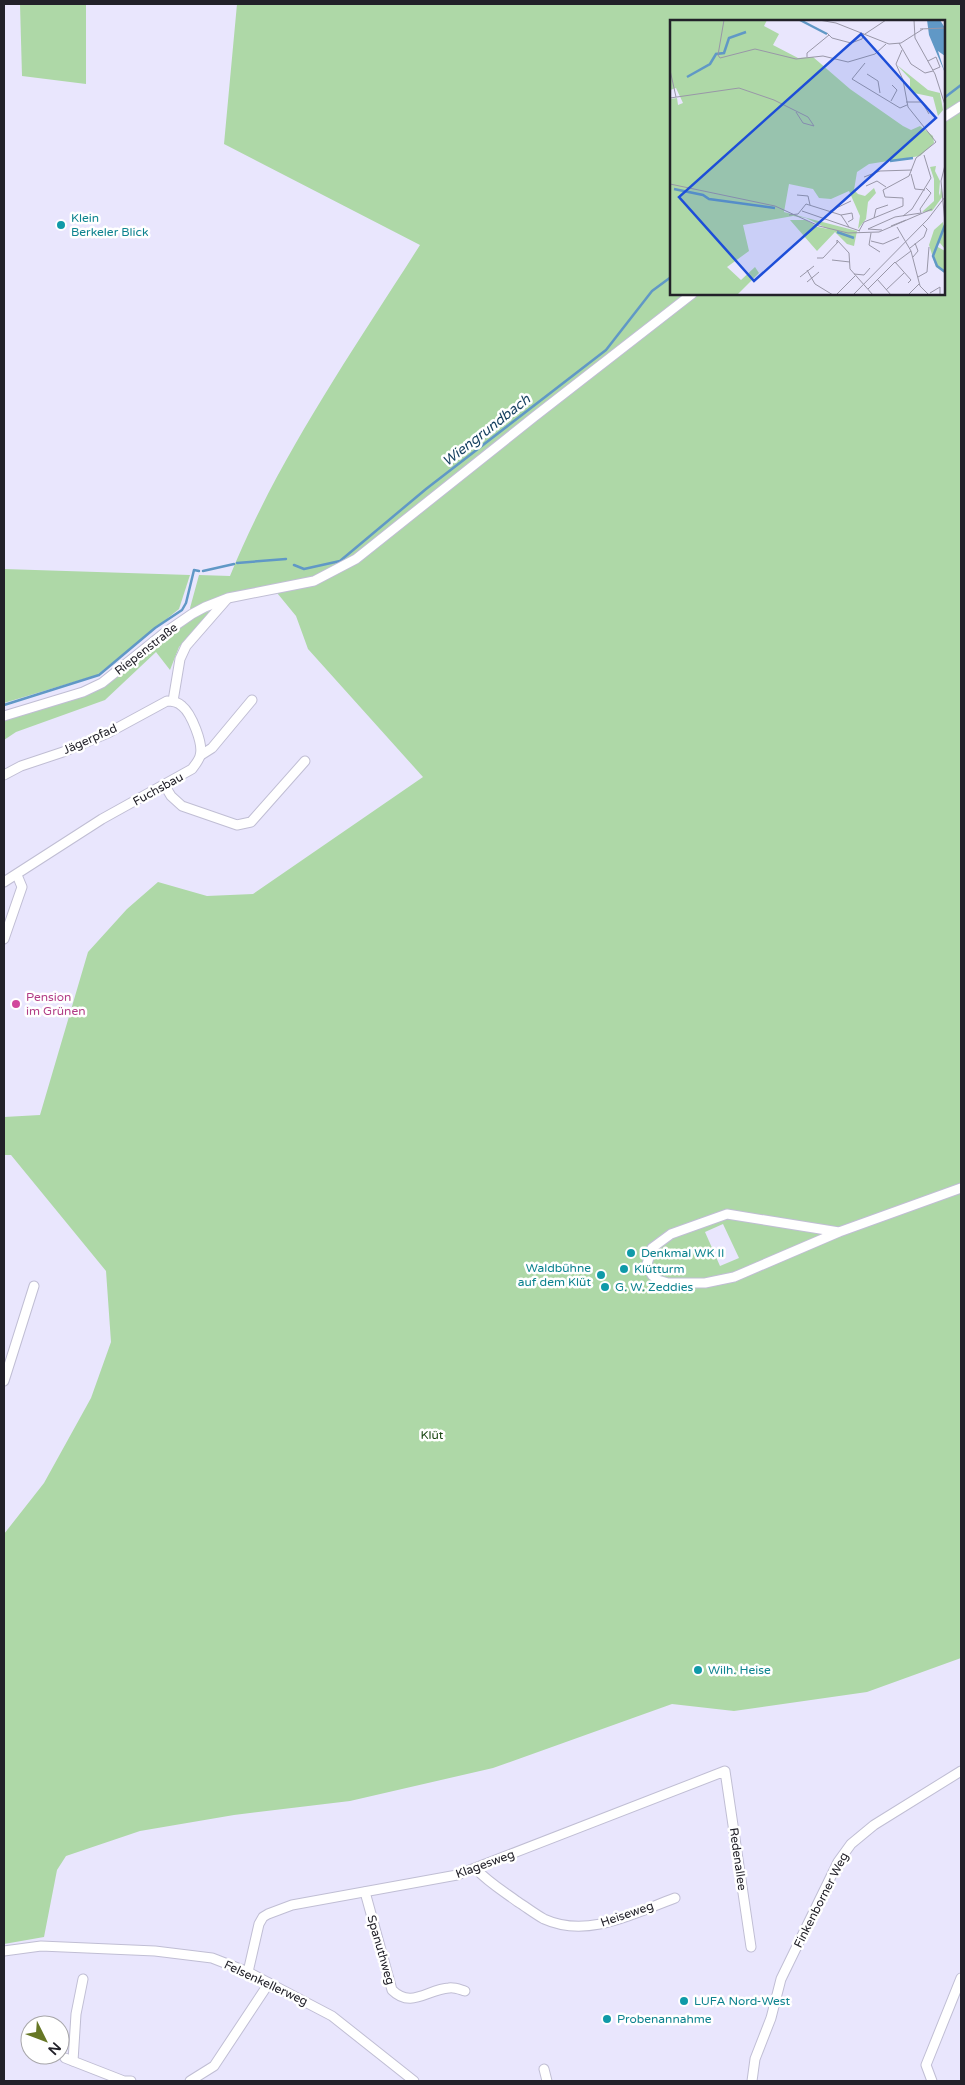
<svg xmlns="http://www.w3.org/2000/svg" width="965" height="2085" viewBox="0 0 965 2085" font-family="'Varela Round',sans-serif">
	<rect width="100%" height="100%" fill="#e9e6fd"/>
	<g fill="#aed8a7" fill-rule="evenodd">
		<polygon points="20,4 86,4 86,84 22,76"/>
		<path d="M237,4h724v1654l-94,34 -133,19 -62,-7 -179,64 -143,33 -116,14 -94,16 -74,25 -9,14 -13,67 -40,7v-410l40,-51 47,-85 20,-56 -5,-71 -95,-116h-7v-38l36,-2 48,-163 39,-43 31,-27 49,14 46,-2 170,-117 -115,-128 -12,-33 -23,-28 -81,26 -2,-6 9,-33 31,1c48,-118 122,-224 190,-331l-196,-101zM671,21h273v273h-273zM723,1224l16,34 -19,8 -15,-34z"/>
		<polygon points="4,569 190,575 179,609 97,675 4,703"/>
		<polygon points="214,609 179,647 170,670 156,652 105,700 16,732 4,740 4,719 85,696 102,688 168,634 195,617"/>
	</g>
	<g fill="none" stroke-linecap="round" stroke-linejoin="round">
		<g stroke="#6098c6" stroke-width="2.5">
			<polyline points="944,98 961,85"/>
			<polyline points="237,563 286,559"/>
			<polyline points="294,565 304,569 340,561 426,489 606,350 652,291 671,277"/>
			<polyline points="203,571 234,564"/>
			<polyline points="4,705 99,675 155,628 182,610 186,603 194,570 199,571"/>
		</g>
		<g stroke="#c0bed4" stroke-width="11">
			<g id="street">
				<polyline points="944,117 961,106"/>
				<polyline points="173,701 180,659 186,646 227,599"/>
				<polyline points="4,716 83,692 102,683 163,634 192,614 205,607 228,598 314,581 356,559 534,417 692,294"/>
				<polyline points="201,755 212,748 252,700"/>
				<path d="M4,775l17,-9 42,-14 45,-19 59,-32c5,0 11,1 15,5 9,7 22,38 18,50 -1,4 -5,9 -8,13l-90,50 -98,63"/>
				<polyline points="165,786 171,796 182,806 237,825 251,822 305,761"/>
				<polyline points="4,939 22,887 17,875"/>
				<polyline points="839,1232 727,1214 671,1234 652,1248 647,1264 652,1275 658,1280 668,1283 705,1283 734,1277 839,1232 961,1188"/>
				<polyline points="4,1381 34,1286"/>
				<path d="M476,1869c12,13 27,22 42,33 8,5 17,12 26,17 44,20 90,-6 131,-21"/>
				<path d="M365,1892l27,98c19,19 36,-1 57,-2 5,-1 12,2 16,3"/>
				<polyline points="4,1951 41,1946 155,1951 212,1958 248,1972 332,2016 414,2081"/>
				<polyline points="248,1972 259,1924 263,1917 268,1914 292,1905 457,1875 725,1771 751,1947"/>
				<polyline points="65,2058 124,2081 131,2081"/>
				<polyline points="73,2061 76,2014 83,1979"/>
				<polyline points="544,2069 547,2081"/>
				<polyline points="190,2081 214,2066 269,1983"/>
				<polyline points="752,2081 755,2059 771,2018 781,1979 838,1862 851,1844 874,1825 961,1771"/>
				<polyline points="932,2081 926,2065 961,1978"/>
			</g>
		</g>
		<use href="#street" stroke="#fff" stroke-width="9"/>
	</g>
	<g fill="#0f9aa8" stroke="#fff" stroke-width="2">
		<circle cx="61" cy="225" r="5"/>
		<circle cx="631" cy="1253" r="5"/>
		<circle cx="624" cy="1269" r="5"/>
		<circle cx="601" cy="1275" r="5"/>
		<circle cx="605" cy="1287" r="5"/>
		<circle cx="698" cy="1670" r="5"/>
		<circle cx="684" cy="2001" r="5"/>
		<circle cx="607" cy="2019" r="5"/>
	</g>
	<circle fill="#d1479c" stroke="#fff" stroke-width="2" cx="16" cy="1004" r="5"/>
	<g text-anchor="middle" stroke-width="5" stroke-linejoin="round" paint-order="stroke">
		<g font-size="12" fill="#0d838f" stroke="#fff" text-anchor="start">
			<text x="71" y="222">Klein<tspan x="71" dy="14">Berkeler Blick</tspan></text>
			<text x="641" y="1257">Denkmal WK II</text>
			<text x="591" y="1272" text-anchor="end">Waldbühne<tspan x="591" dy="14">auf dem Klüt</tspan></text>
			<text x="634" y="1273">Klütturm</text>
			<text x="615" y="1291">G. W. Zeddies</text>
			<text x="708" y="1674">Wilh. Heise</text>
			<text x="694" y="2005">LUFA Nord-West</text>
			<text x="617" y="2023">Probenannahme</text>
		</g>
		<g font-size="12" fill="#222129" stroke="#fff">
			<text transform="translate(146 649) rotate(-38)" y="4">Riepenstraße</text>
			<text transform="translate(90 739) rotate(-24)" y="4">Jägerpfad</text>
			<text transform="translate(158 789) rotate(-29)" y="4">Fuchsbau</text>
			<text transform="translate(738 1859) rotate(82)" y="4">Redenallee</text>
			<text transform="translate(485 1864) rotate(-20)" y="4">Klagesweg</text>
			<text transform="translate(821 1900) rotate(-63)" y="4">Finkenborner Weg</text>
			<text transform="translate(627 1914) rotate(-19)" y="4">Heiseweg</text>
			<text transform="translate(381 1950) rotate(74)" y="4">Spanuthweg</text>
			<text transform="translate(266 1983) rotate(25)" y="4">Felsenkellerweg</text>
		</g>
		<g font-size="12" fill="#b23c85" stroke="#fff" text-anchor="start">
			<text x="26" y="1001">Pension<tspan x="26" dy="14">im Grünen</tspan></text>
		</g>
		<g font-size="12" fill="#174510" stroke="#fff">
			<text x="432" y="1439">Klüt</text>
		</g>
		<g font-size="14" font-style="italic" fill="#133e5e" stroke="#fff">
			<text transform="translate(486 430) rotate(-38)" y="5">Wiengrundbach</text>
		</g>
	</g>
	<g transform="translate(670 20)">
		<rect width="275" height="275" fill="#e9e6fd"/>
		<path d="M0,0h97l-3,6 15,8 -6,11 25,13 15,-1 37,32 53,37 8,4 9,-4 13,10 1,7 -14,13 -51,8 -12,8 -3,18 4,4 7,2 9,-8 2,5 -8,9 -2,17 -8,10 2,-13 -11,-25 -18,8 -12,-1 -6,-9 -24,-5 -5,28 73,19 -3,15 -7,-2 -12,-12 -18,19 -27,-31h16l12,7 10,2 -22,-11 -13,-2 -50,9 6,26 -22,16 14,13 14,-13 4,6 -22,22h-67v-196l7,-1 1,7 5,-2 -7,-15 -6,2zM227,45l31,25 12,3 3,17 -5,6 -5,-19 -19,-4 -4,-4v-10zM266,146l-1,5 5,10 -1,12 1,3 1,-9 2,9 -11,15 -10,1 12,-11v-22l-4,-12zM273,202l2,27 -5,-6 -4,3 9,5v22l-9,-6 -7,-22 5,-15z" fill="#aed8a7"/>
		<path d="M257,0h13l5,8v28l-7,-5 7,22 -16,-38z" fill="#6098c6"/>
		<path fill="none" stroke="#6098c6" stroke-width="2.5" d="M130,0l27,14M17,57l23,-13 6,-10 8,-1 5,-15 17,-6M220,141l23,-3M4,169l29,6 6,4 66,9M275,205l-12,31 4,10 8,6M167,212l17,6"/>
		<path fill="none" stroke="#9997a8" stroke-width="1" d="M54,0l-6,35 2,3 35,-9 41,10 27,-3 25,6 27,-8 11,-10M149,0l17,3 53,21 12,-1 22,-14M244,0l1,18 20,36 10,31M250,9l25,-1M157,13l5,5 19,5 11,-4 2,-5M195,14l21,-14M229,23l12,21 14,9 8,-2M137,37v-4l22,-18M258,41l8,-4 4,10 -7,3M195,43l-13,16 48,29 7,-3M0,50l6,27M197,54l11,7 2,12M0,78l69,-10 35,12 34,17 6,9 -11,-3 -7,-11M221,81l6,-11 -5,-5M236,82h16l7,12M275,145l-4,16 4,42M241,154l4,15 10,1M194,157l16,-6 32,-1M0,164l105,22 44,20 29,7 31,-1 53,-23M196,166l11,-5 9,6M127,175l11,1 2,9M132,191l58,20M160,191l21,-10M119,195l9,-1 8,-10 35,11 8,12M171,195l11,-2 1,6 -5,3M233,196l9,-7 19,-31 -7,-23M204,198l2,-9 12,-4M221,206l15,-6M227,207l14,24 9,35 9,9M212,210l-14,-1 27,-12 26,-4 -1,-4 11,-16 -5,-5M189,211l5,-9 39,-16v-8l-18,-1 -2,-7 26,-14 7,-18 20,-16 -28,-35 -5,-27 -7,-16 6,-14M201,213l-2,12 11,7M201,221l12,3 16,-7M167,223v-3l12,13 1,16 23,26M240,228l14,-11 3,-8 -5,-5M243,237l5,-6 -3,-8M147,238h6l15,-16M162,240l18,2M225,243l16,-12M137,250l8,14 18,11M184,254l10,1 6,-7M130,257l14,-11M248,257l9,-5 2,-25M207,259l14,16M137,262l12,-10M198,269l27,-27 16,18 -3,3M216,270l18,-17M260,273l10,-6v8M166,275l19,-19M183,275l75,-76 17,-22M238,275l11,-11"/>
		<path fill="#1d4ed8" fill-opacity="0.15" stroke="#1d4ed8" stroke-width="2.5" d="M191,14l75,84 -182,163 -75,-84z"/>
		<rect width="275" height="275" fill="none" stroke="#222129" stroke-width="2.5"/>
	</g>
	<rect width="965" height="2085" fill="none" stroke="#222129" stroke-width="10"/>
	<g transform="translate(45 2040) rotate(132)"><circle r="24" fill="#ffffff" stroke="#a7a6a9"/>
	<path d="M0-4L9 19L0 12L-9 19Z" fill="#667725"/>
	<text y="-8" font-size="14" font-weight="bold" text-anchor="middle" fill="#222129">N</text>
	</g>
</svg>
